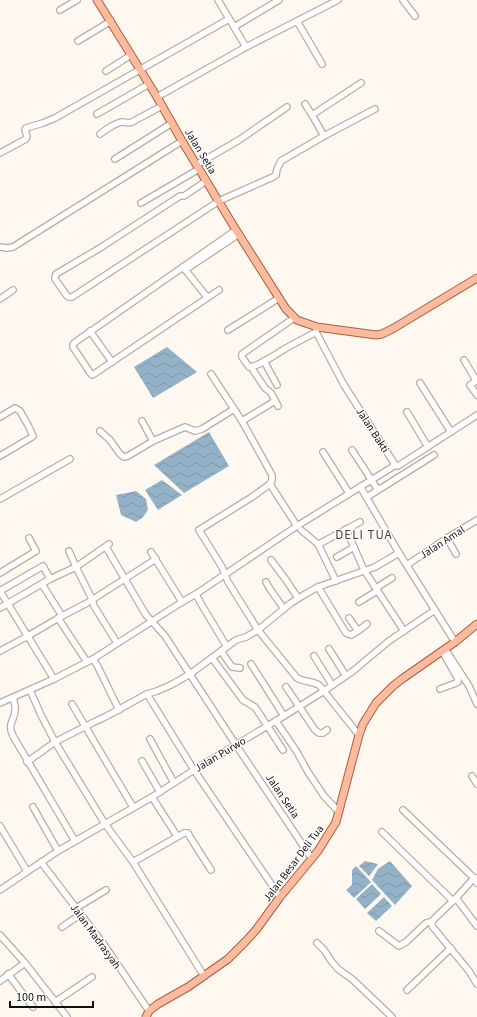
<svg xmlns="http://www.w3.org/2000/svg" width="477" height="1017" viewBox="0 0 477 1017" font-family="'Source Sans 3',sans-serif">
	<defs>
		<pattern id="water-waves" width="16" height="10" patternUnits="userSpaceOnUse"><rect width="16" height="10" fill="#94b2c7"/><path d="M0 5q4-4 8 0t8 0" fill="none" stroke="#7f98aa"/></pattern>
	</defs>
	<rect width="100%" height="100%" fill="#fff8f1"/>
	<g fill="url(#water-waves)">
		<polygon points="167,347 197,372 153,398 134,367"/>
		<polygon points="209,432 229,466 184,493 154,465"/>
		<polygon points="162,480 182,495 158,510 145,490"/>
		<polygon points="136,491 146,499 148,510 142,518 136,522 121,515 116,495"/>
		<polygon points="365,861 378,864 369,876 359,866"/>
		<polygon points="390,861 412,886 395,905 372,880 378,869"/>
		<polygon points="356,866 371,882 354,898 346,890 352,885 352,870"/>
		<polygon points="372,884 381,894 365,909 356,899"/>
		<polygon points="384,897 392,906 376,921 367,913"/>
	</g>
	<g fill="none" stroke-linecap="round" stroke-linejoin="round">
		<g stroke="#b8aea2" stroke-width="8">
			<g id="minor">
				<polyline points="218,0 246,47 297,21 322,64"/>
				<polyline points="403,0 415,16"/>
				<polyline points="60,10 77,0"/>
				<polyline points="297,21 338,0"/>
				<polyline points="234,27 279,0"/>
				<polyline points="78,41 111,21"/>
				<polyline points="106,71 131,55"/>
				<polyline points="157,97 246,47"/>
				<polyline points="305,104 312,115"/>
				<polyline points="97,114 149,84"/>
				<path d="M100,134c5,-4 17,-12 23,-12 4,0 5,2 9,0l30,-16"/>
				<polyline points="324,136 312,115 361,83"/>
				<polyline points="0,153 26,139 27,136 25,130 26,128 43,123 55,118 229,19"/>
				<polyline points="115,159 172,123"/>
				<polyline points="196,165 239,140 287,107"/>
				<polyline points="206,181 184,196 180,196 100,248 56,274 55,277 55,279 67,296 69,297 72,297 219,201 273,177 276,175 277,169 281,161 324,136 375,109"/>
				<polyline points="141,203 199,169"/>
				<polyline points="0,247 7,248 13,247 182,141"/>
				<polyline points="183,267 207,297"/>
				<polyline points="185,270 239,234"/>
				<polyline points="219,290 94,374 92,375 91,374 73,347 73,345 74,343 236,230"/>
				<polyline points="0,299 13,290"/>
				<path d="M294,318l-52,36v3l7,10c12,-1 28,-14 39,-20 9,-5 19,-10 28,-15"/>
				<polyline points="228,330 279,298"/>
				<polyline points="90,331 112,362"/>
				<polyline points="464,360 476,380"/>
				<polyline points="264,361 277,385"/>
				<polyline points="251,367 265,388 271,393 278,406"/>
				<polyline points="211,374 242,421 272,475 272,480 270,484 297,526"/>
				<polyline points="477,380 470,385 477,395"/>
				<polyline points="420,383 451,432"/>
				<polyline points="407,412 428,447"/>
				<polyline points="0,417 15,408 20,411 29,427 33,436 32,437 0,456"/>
				<polyline points="142,421 153,441"/>
				<polyline points="242,421 275,401"/>
				<polyline points="100,431 110,440 120,454 124,457 128,456 153,441 185,427 195,431 202,429 234,409"/>
				<polyline points="352,450 378,490"/>
				<polyline points="323,452 349,493"/>
				<polyline points="394,465 398,466 477,415"/>
				<path d="M270,484l-18,13 -53,33 23,37 6,15 30,48 39,48c7,4 15,3 22,7l40,50"/>
				<polyline points="361,486 361,488 399,553 455,642"/>
				<polyline points="367,497 434,455"/>
				<polyline points="0,499 70,459"/>
				<polyline points="346,529 364,570 404,631"/>
				<polyline points="301,530 318,544 321,543 360,522"/>
				<polyline points="447,538 456,554"/>
				<polyline points="318,544 336,581"/>
				<polyline points="106,547 146,615 165,636 236,745 312,859"/>
				<polyline points="69,551 76,567 92,599 94,606 117,643"/>
				<polyline points="151,552 182,602 196,594 297,526 394,466 394,463 344,385 316,332 317,327"/>
				<polyline points="337,557 354,547"/>
				<polyline points="271,560 286,580 298,598"/>
				<polyline points="407,565 447,538 477,520"/>
				<polyline points="0,573 36,551 29,538"/>
				<polyline points="266,582 270,589 284,609"/>
				<polyline points="42,584 62,616"/>
				<polyline points="318,587 346,633 351,635 358,631 367,624"/>
				<polyline points="376,588 392,578"/>
				<polyline points="0,591 54,679"/>
				<polyline points="0,591 43,566 50,579"/>
				<polyline points="196,594 200,602 227,647"/>
				<polyline points="359,602 377,591"/>
				<polyline points="0,608 50,579 76,567 109,544"/>
				<polyline points="58,618 87,662 93,659 182,602"/>
				<polyline points="349,618 358,631"/>
				<polyline points="329,649 346,676"/>
				<polyline points="445,649 469,686 477,704"/>
				<polyline points="0,651 28,636 62,616 87,603 156,559"/>
				<polyline points="221,651 232,667 240,668"/>
				<polyline points="314,656 332,685"/>
				<polyline points="212,658 243,700 255,707 283,750"/>
				<polyline points="93,659 97,665 119,710"/>
				<polyline points="251,664 284,716"/>
				<polyline points="286,687 315,730 319,733 323,733 327,730"/>
				<polyline points="440,689 456,683 458,682 458,679 442,651"/>
				<polyline points="30,690 41,715 55,742 105,824 133,862 204,976"/>
				<polyline points="147,694 194,770 280,897"/>
				<path d="M13,698c1,4 3,8 2,13 -1,11 -8,12 -2,25l62,105"/>
				<polyline points="0,703 54,679 87,662"/>
				<polyline points="72,704 133,807"/>
				<polyline points="276,721 297,752 308,772 324,796 339,812"/>
				<polyline points="150,739 174,783"/>
				<polyline points="142,761 160,792"/>
				<polyline points="27,762 55,742 94,722 105,717 147,694 157,691 171,685 190,674 236,640 246,637 258,630 291,603 307,593 318,587 375,567 399,553"/>
				<polyline points="472,776 477,784"/>
				<polyline points="152,797 177,836"/>
				<polyline points="33,807 58,851"/>
				<polyline points="403,810 474,878 477,883"/>
				<polyline points="0,826 27,871"/>
				<polyline points="382,832 453,901"/>
				<polyline points="41,862 105,946 149,1011"/>
				<polyline points="133,862 184,833 188,833 190,837 211,870"/>
				<polyline points="0,890 58,851 152,797 194,770 284,716 324,691 353,671 389,641 435,610"/>
				<polyline points="456,898 477,926"/>
				<polyline points="76,908 106,890"/>
				<polyline points="432,922 432,926 469,971 477,984"/>
				<polyline points="432,922 434,919 456,898 474,878 477,878"/>
				<polyline points="62,927 81,914"/>
				<polyline points="379,931 399,946 406,942 426,923 429,922 432,922"/>
				<polyline points="0,935 25,963 67,1017"/>
				<polyline points="317,943 324,950 332,962 338,969 352,979 392,1017"/>
				<polyline points="8,974 33,1007"/>
				<polyline points="0,981 25,963"/>
				<polyline points="407,990 451,948"/>
				<polyline points="55,1002 92,977"/>
			</g>
		</g>
		<g stroke="#a96041" stroke-width="9">
			<g id="major">
				<polyline points="97,0 157,97 182,141 236,230 286,309 297,320 317,327 376,335 382,334 394,328 477,278"/>
				<polyline points="146,1017 149,1011 158,1004 188,987 228,959 245,942 256,930 280,897 318,851 336,822 359,735 363,724 376,703 393,686 402,679 455,642 477,624"/>
			</g>
		</g>
		<use href="#minor" stroke="#fff" stroke-width="5.5"/>
		<use href="#major" stroke="#fcba9e" stroke-width="7"/>
	</g>
	<g text-anchor="middle" stroke-width="3" stroke-linejoin="round" paint-order="stroke">
		<g font-size="11" fill="#120f0a" stroke="#fff">
			<text transform="translate(201 151) rotate(59)" y="4">Jalan Setia</text>
			<text transform="translate(373 430) rotate(57)" y="4">Jalan Bakti</text>
			<text transform="translate(442 542) rotate(-33)" y="4">Jalan Amal</text>
			<text transform="translate(220 754) rotate(-31)" y="4">Jalan Purwo</text>
			<text transform="translate(283 796) rotate(56)" y="4">Jalan Setia</text>
			<text transform="translate(293 863) rotate(-53)" y="4">Jalan Besar Deli Tua</text>
			<text transform="translate(96 936) rotate(54)" y="4">Jalan Madrasyah</text>
		</g>
		<g font-size="13" letter-spacing="1" fill="#473f34" stroke="#fff">
			<text x="364" y="539">DELI TUA</text>
		</g>
	</g>
	<path d="M10 1001v6h83v-6" fill="none" stroke="#120f0a" stroke-width="2"/>
	<text x="16" y="1001" font-size="12" fill="#120f0a" stroke="#ffffff" stroke-width="3" paint-order="stroke">100 m</text>
</svg>
